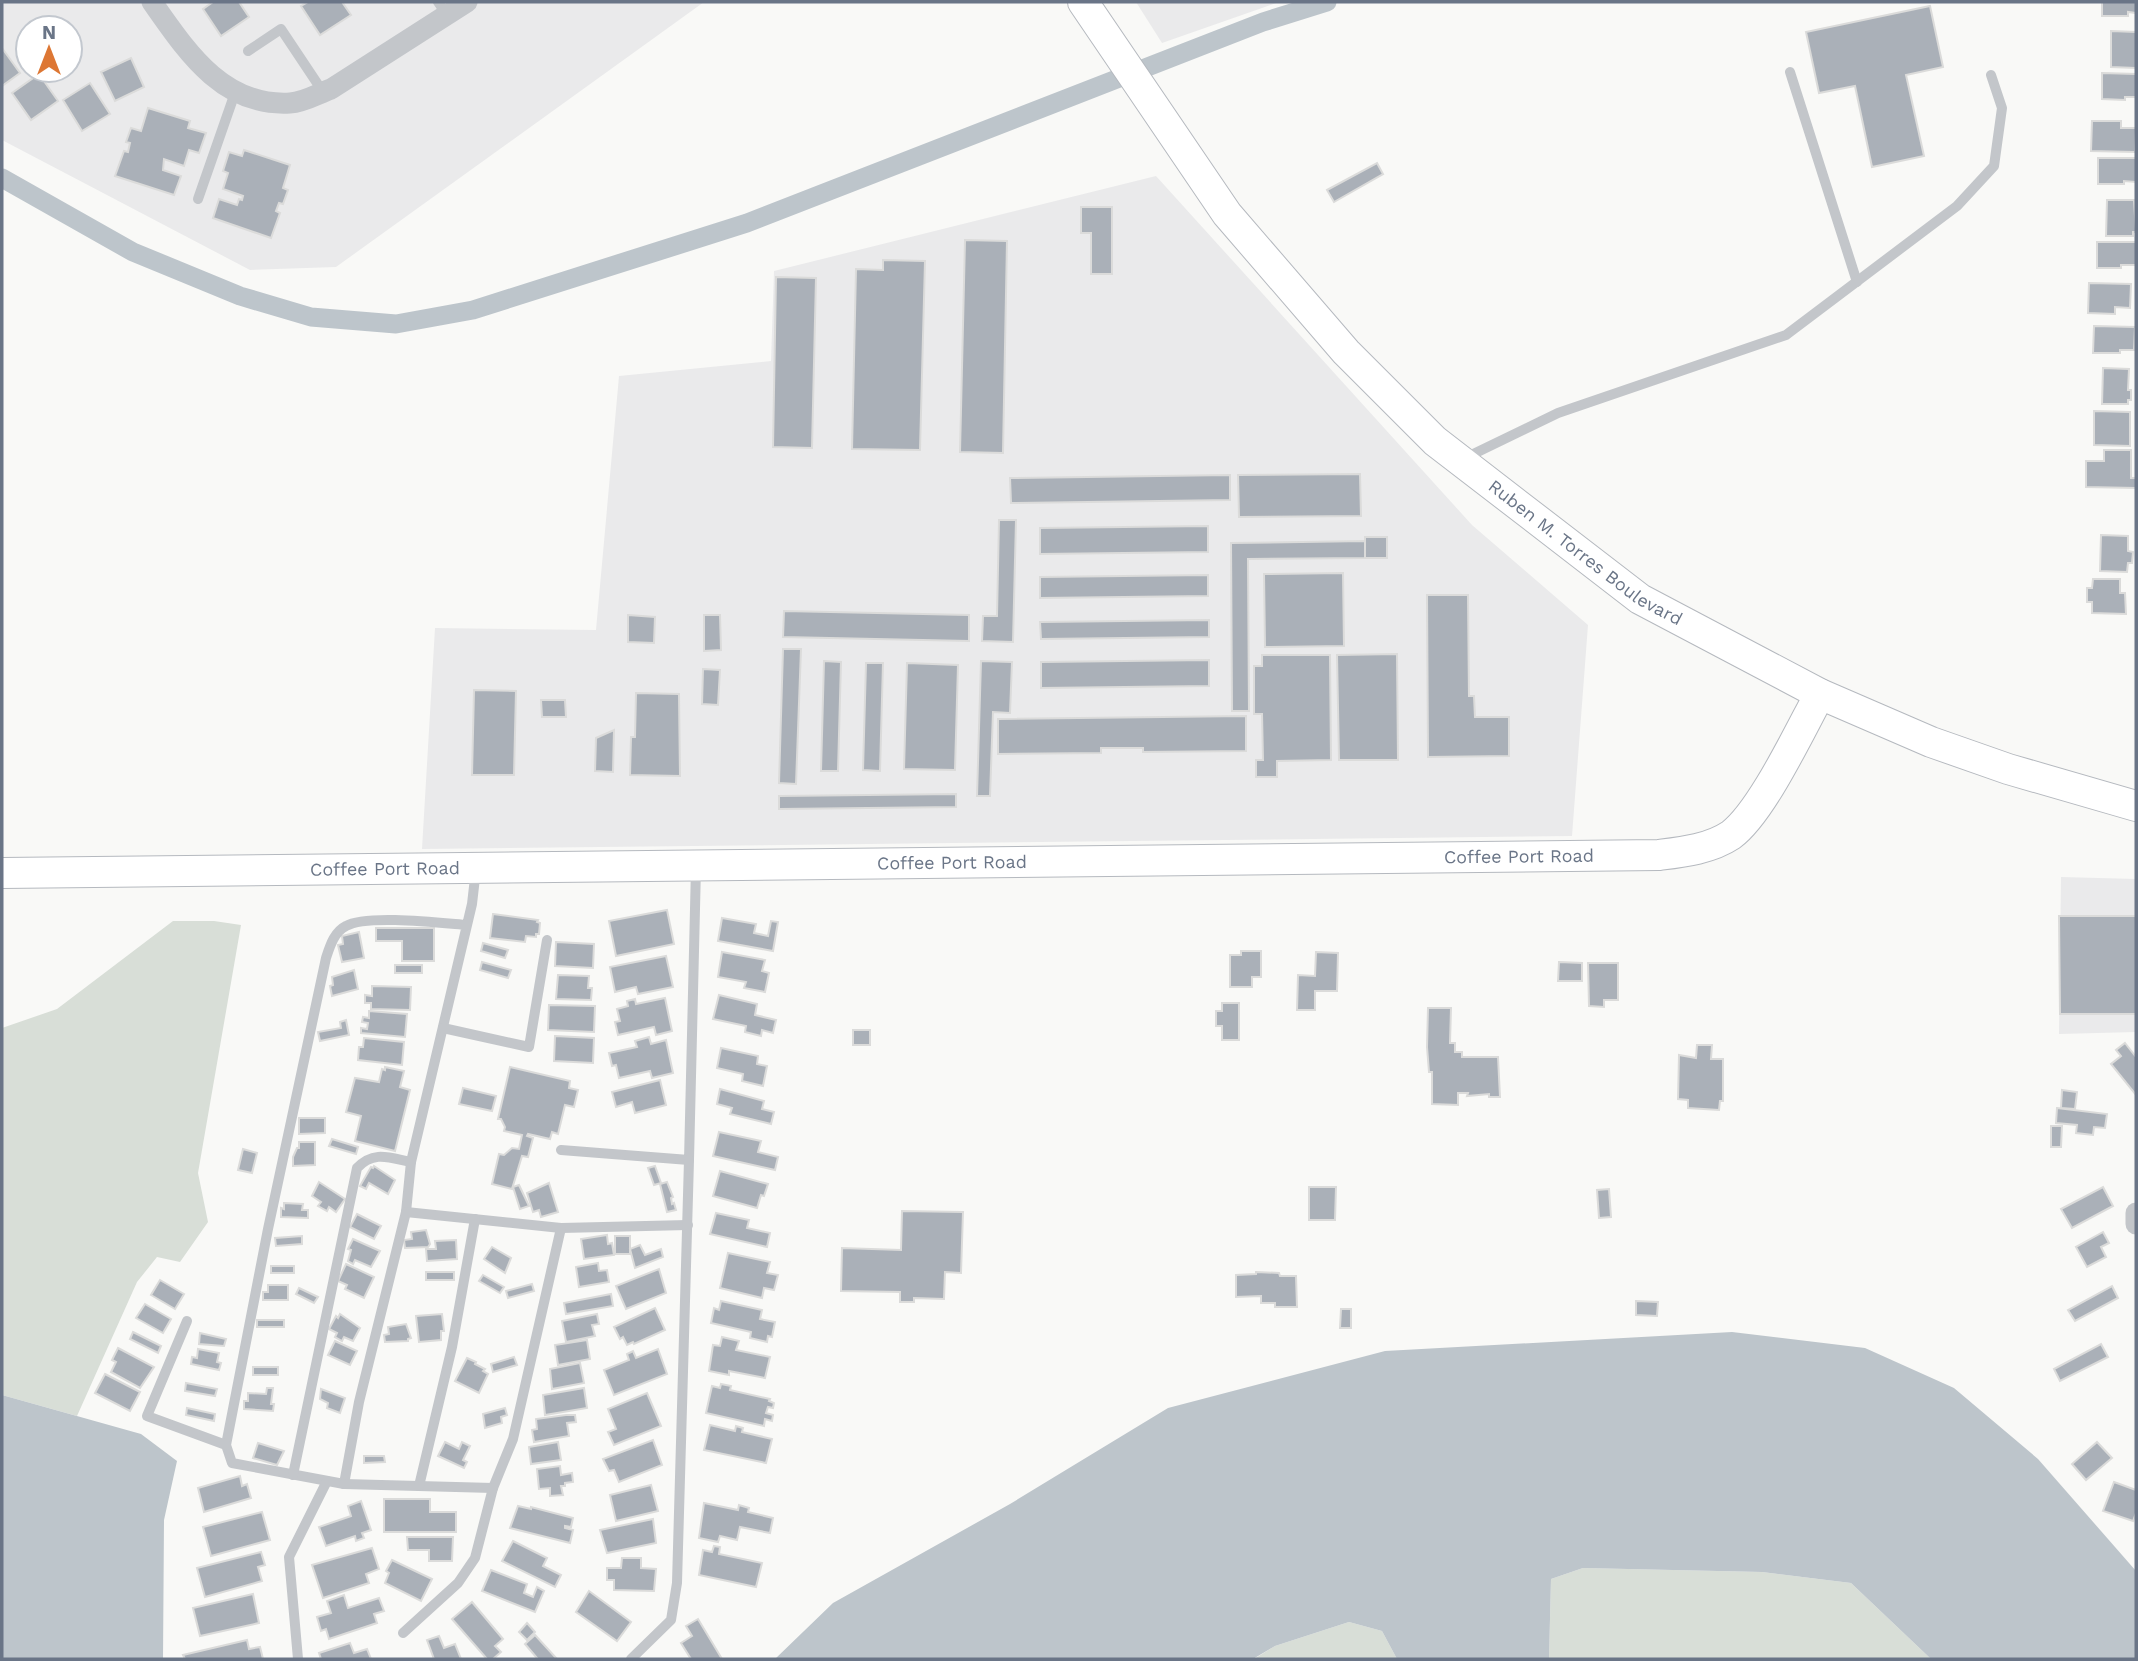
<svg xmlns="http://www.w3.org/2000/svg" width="2138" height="1661" viewBox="0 0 2138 1661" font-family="'Work Sans',sans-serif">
	<rect width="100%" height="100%" fill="#f9f9f7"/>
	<g fill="#eaeaeb" fill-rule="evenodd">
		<path d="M2,2h702l-368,265 -86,3 -248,-130zM28,28h42v42h-42z"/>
		<polygon points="1136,2 1279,2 1162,43"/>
		<polygon points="1156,176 1472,525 1588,625 1572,836 422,849 435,628 596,630 619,376 771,361 774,271"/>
		<polygon points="2061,877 2136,879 2136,1032 2059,1034"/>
	</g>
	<g fill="#d8ded7">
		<polygon points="173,921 214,921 241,925 198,1173 208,1222 180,1262 157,1257 137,1282 77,1416 2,1395 2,1028 57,1009"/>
		<polygon points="1583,1568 1762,1572 1851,1583 1931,1659 1549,1659 1551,1579"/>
		<polygon points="1349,1622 1382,1631 1397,1659 1254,1659 1275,1646"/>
	</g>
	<g fill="#bdc5cb">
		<polygon points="1732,1332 1865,1348 1954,1388 2038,1459 2136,1571 2136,1659 1931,1659 1851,1583 1762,1572 1583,1568 1551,1579 1549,1659 1397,1659 1382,1631 1349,1622 1275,1646 1253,1659 775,1659 833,1603 1010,1504 1168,1408 1385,1351"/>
		<polygon points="2,1395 141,1434 177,1461 164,1520 163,1659 2,1659"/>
	</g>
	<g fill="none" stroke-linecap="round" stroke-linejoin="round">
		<polyline stroke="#bdc5cb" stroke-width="19" points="2,178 133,252 240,296 311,317 396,324 473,310 747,223 1263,22 1327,2"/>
	</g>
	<g fill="#aab0b8" stroke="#dbdbda" stroke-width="2">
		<polygon points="213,2 239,2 249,17 221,36 203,9"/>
		<polygon points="308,2 342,2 351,15 320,35 301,6"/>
		<polygon points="2102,2 2136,2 2136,13 2128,12 2128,16 2102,16"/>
		<polygon points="1930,6 1943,67 1906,75 1924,156 1872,167 1855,86 1819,93 1806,32"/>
		<polygon points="2111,31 2136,32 2136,68 2111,67"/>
		<polygon points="2,48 20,73 2,86"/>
		<polygon points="131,58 144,87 115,101 101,72"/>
		<polygon points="2102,73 2136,74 2136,97 2125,97 2125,100 2102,99"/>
		<polygon points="39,74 58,101 31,120 12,93"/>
		<polygon points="90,83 110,114 82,131 63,100"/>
		<polygon points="148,108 190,121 188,128 206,133 199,153 189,150 184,166 164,159 163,170 181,176 174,195 115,176 124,151 128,152 130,143 126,142 131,128 141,131"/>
		<polygon points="2092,121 2121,121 2121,128 2136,128 2135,152 2091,151"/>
		<polygon points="244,150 290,165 283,188 288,190 283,204 279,203 276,211 280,213 271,238 213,218 219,199 237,205 239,199 242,200 243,196 223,189 228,173 223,171 229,152 242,156"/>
		<polygon points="2098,158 2136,158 2136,182 2124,181 2124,184 2098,184"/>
		<polygon points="1377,163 1383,174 1334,202 1327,190"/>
		<polygon points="2107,200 2134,200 2136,232 2133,232 2133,236 2106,236"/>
		<polygon points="1081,207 1112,207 1112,274 1091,274 1091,233 1081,233"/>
		<polygon points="965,240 1007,241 1003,453 960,452"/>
		<polygon points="2097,242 2136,242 2136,265 2121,265 2121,268 2097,268"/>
		<polygon points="883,260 925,261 920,450 852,449 856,269 883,270"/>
		<polygon points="776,277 816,278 812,448 773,447"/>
		<polygon points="2089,283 2131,284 2130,308 2115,307 2115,314 2088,313"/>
		<polygon points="2094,326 2135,327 2134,350 2120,350 2120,353 2093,353"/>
		<polygon points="2103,368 2129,369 2128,390 2131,390 2131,400 2128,400 2128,404 2102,404"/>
		<polygon points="2094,411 2130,412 2130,446 2094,445"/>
		<polygon points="2104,450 2131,450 2131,478 2136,478 2136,488 2086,487 2086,461 2104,461"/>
		<polygon points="1360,474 1361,516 1239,517 1238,475"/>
		<polygon points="1230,475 1230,500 1011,503 1010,478"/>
		<polygon points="999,520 1016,520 1013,642 982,641 983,616 997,616"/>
		<polygon points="1208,526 1208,552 1040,554 1040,528"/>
		<polygon points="2101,535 2128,536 2128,551 2133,552 2132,563 2128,563 2127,572 2100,571"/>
		<rect x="1365" y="537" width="22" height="21"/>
		<polygon points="1365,541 1365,558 1248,559 1249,711 1232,711 1231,543"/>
		<polygon points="1343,573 1344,646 1265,647 1264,574"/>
		<polygon points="1208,575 1208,596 1040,598 1040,577"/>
		<polygon points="2093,579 2120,579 2120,593 2125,593 2126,614 2092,613 2092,602 2087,602 2087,588 2092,588"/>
		<polygon points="1427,595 1468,595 1469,696 1474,696 1475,717 1509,717 1509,756 1428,757"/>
		<polygon points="784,611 969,615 969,641 783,637"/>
		<polygon points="628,615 655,617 654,643 628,642"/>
		<polygon points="704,615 720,615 721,650 704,651"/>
		<polygon points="1209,620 1209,637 1041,639 1040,622"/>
		<polygon points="783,649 801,649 796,784 779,783"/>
		<polygon points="1397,654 1398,760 1339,760 1337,655"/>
		<polygon points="1262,655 1330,655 1331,760 1277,761 1277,777 1256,777 1256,760 1263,760 1262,714 1254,714 1254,666 1262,666"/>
		<polygon points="1209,660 1209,686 1041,688 1041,662"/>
		<polygon points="824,661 841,662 838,771 821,771"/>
		<polygon points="981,661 1012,662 1010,713 993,712 990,796 977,796"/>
		<polygon points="866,663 883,663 880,771 863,770"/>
		<polygon points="907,663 958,665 955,770 904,769"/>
		<polygon points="703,669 720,670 718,705 702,704"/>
		<polygon points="474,690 516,691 514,775 472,775"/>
		<polygon points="636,693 679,694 680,776 630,775 631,737 635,737"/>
		<polygon points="541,700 565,700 566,717 542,717"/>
		<polygon points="1246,716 1246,751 1143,752 1143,748 1101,748 1101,753 998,754 998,719"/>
		<polygon points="614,730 613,772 595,771 596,738"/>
		<polygon points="956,794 956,807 779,809 779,796"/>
		<polygon points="667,910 674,944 616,956 609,921"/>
		<polygon points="493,914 538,920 537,922 540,923 539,934 536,934 536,937 526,936 525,942 490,938"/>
		<polygon points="2059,916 2136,916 2136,1014 2060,1014"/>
		<polygon points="722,918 756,924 754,933 768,936 771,921 778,922 773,951 718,941"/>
		<polygon points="376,928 434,928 434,961 402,961 402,941 376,941"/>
		<polygon points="359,932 364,958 342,962 338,945 343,944 342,936"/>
		<polygon points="556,942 594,944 593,968 555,966"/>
		<polygon points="483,943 508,950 505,958 481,951"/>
		<polygon points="1241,951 1261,951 1261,977 1252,977 1252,987 1230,987 1230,955 1241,955"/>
		<polygon points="722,952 765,960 762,971 769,973 765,992 744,988 746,982 718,977"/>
		<polygon points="1316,952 1338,953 1337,991 1315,991 1315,1010 1297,1010 1298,975 1315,976"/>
		<polygon points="666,956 673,987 638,994 636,987 615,992 610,967"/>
		<polygon points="482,962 511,970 508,978 480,970"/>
		<polygon points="1559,962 1582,963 1582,981 1558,981"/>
		<polygon points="1588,963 1618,963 1618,1000 1604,1000 1604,1007 1589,1006"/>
		<rect x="395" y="965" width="27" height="8"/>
		<polygon points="354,970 358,989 332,996 330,986 333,985 332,977"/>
		<polygon points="558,975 589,976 588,988 592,988 591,1000 556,999"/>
		<polygon points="372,986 411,987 410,1010 371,1009 371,1003 365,1003 365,995 372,996"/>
		<polygon points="719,995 757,1004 755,1015 776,1020 773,1033 762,1030 761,1036 745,1032 746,1026 713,1019"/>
		<polygon points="665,998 672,1031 656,1035 654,1027 618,1035 615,1022 620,1021 617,1009 628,1006 627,1001 635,999 636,1004"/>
		<polygon points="1222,1003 1239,1003 1239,1040 1222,1040 1222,1026 1216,1026 1216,1011 1222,1011"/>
		<polygon points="549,1005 595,1006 594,1032 548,1030"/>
		<polygon points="1428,1008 1451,1008 1450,1043 1455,1043 1455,1052 1462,1052 1462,1057 1498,1057 1500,1097 1489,1097 1489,1094 1467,1096 1468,1093 1458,1093 1458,1105 1432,1104 1432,1072 1429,1072 1427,1047"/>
		<polygon points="369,1011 407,1014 405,1037 361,1033 361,1028 367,1029 368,1023 362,1022 363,1017 369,1018"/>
		<polygon points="346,1020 349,1035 320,1041 318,1032 341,1028 340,1022"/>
		<rect x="853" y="1030" width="17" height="15"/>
		<polygon points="555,1036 594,1038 593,1063 554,1061"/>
		<polygon points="649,1037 651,1044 666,1040 673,1073 652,1078 650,1071 619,1078 616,1065 612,1066 609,1053 637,1047 635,1041"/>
		<polygon points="364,1038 404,1042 402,1065 358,1060 359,1047 363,1047"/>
		<polygon points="2125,1043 2136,1057 2136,1095 2111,1064 2121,1056 2116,1050"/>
		<polygon points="1697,1045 1712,1045 1711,1059 1723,1059 1723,1101 1720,1101 1719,1110 1688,1108 1688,1100 1678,1099 1679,1055 1696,1058"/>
		<polygon points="721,1048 758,1056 757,1064 767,1066 763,1086 742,1081 743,1074 717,1068"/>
		<polygon points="385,1067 404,1071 400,1087 410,1090 395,1151 355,1141 361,1116 346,1112 355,1078 379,1082 382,1069 385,1070"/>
		<polygon points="510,1067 570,1081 569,1088 578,1090 574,1107 565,1105 558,1134 552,1132 550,1139 528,1134 527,1136 533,1138 528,1157 522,1156 512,1189 492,1184 499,1154 504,1155 512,1148 519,1149 522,1135 504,1131 505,1127 501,1119 498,1119"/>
		<polygon points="660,1080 666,1105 635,1113 632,1102 616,1107 612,1092"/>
		<polygon points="463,1088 496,1096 492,1111 459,1104"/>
		<polygon points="720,1089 764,1101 762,1109 774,1112 771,1124 730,1114 732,1108 717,1104"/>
		<polygon points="2062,1090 2077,1092 2075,1109 2061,1108"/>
		<polygon points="2057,1108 2107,1114 2105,1128 2094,1127 2093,1135 2076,1133 2077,1125 2056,1123"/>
		<polygon points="299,1118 325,1118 325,1133 299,1134"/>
		<polygon points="2051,1126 2062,1126 2061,1147 2051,1147"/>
		<polygon points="719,1132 761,1141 758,1152 778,1157 775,1170 713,1156"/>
		<polygon points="332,1139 358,1147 356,1154 329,1146"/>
		<polygon points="299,1142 315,1142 315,1165 293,1166 293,1157 297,1148 299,1148"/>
		<polygon points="243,1149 257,1153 252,1173 238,1170"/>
		<polygon points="374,1166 395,1180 388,1194 369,1183 366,1189 360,1186 371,1167 373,1168"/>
		<polygon points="655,1166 661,1183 654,1185 648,1168"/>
		<polygon points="720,1171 768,1184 764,1196 761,1195 757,1208 713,1196"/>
		<polygon points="319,1182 345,1199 336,1212 329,1207 327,1211 318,1206 321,1202 312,1196"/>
		<polygon points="667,1182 673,1197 671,1198 672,1204 674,1203 676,1210 667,1212 660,1184"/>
		<polygon points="549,1183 558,1212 541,1217 539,1210 533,1212 527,1193"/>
		<polygon points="519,1185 529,1206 520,1209 513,1187"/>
		<polygon points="1309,1187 1336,1187 1335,1220 1309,1220"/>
		<polygon points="2103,1187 2113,1206 2072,1228 2061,1209"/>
		<polygon points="1609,1189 1611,1217 1599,1218 1597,1190"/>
		<polygon points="284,1203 303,1204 302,1210 308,1210 308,1218 281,1217 281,1208 284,1209"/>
		<polygon points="902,1211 963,1212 961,1273 945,1272 944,1299 914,1298 914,1302 900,1302 900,1292 841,1291 842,1248 901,1250"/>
		<polygon points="716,1213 749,1220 747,1228 770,1233 767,1247 710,1234"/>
		<polygon points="357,1214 381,1226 374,1239 350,1227"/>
		<polygon points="426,1230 430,1244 428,1247 405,1248 404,1240 412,1239 411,1232"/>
		<polygon points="2103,1232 2109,1243 2101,1247 2106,1257 2087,1267 2076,1247"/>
		<polygon points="607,1235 608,1244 612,1243 614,1255 584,1259 581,1239"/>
		<polygon points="302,1236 302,1244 276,1246 275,1238"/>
		<rect x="615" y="1236" width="15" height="18"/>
		<polygon points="353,1239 380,1251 371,1267 355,1260 353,1264 348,1261 351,1250 348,1249"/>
		<polygon points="456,1240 457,1259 427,1261 426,1249 436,1249 435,1241"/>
		<polygon points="640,1245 645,1255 661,1249 663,1257 635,1268 630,1249"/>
		<polygon points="492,1247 511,1258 505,1273 484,1259"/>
		<polygon points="728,1253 770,1262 767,1273 778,1275 774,1290 764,1288 762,1298 720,1288"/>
		<polygon points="598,1263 599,1271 607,1270 609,1282 579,1287 576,1267"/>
		<polygon points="346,1264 374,1277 364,1298 345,1289 347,1285 338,1281"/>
		<rect x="271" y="1266" width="23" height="7"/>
		<polygon points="659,1269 666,1293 626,1309 616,1286"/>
		<rect x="426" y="1272" width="28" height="8"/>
		<polygon points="1256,1272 1279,1273 1280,1276 1296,1276 1297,1307 1275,1307 1275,1303 1261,1303 1261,1296 1236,1297 1236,1275 1256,1274"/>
		<polygon points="483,1275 504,1287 500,1293 479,1281"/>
		<polygon points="160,1280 184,1294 175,1309 151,1295"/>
		<polygon points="532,1284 534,1291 508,1298 506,1291"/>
		<polygon points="268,1285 288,1285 288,1300 263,1300 263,1292 268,1292"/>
		<polygon points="2112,1286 2118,1298 2075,1321 2068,1310"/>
		<polygon points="299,1288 318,1297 314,1303 296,1294"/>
		<polygon points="611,1294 613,1306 566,1314 564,1303"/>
		<polygon points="721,1301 762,1310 760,1319 775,1322 772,1337 768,1336 767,1342 750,1338 751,1332 711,1323 714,1308 719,1310"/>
		<polygon points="1636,1301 1658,1302 1657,1316 1636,1315"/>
		<polygon points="145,1304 171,1319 163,1333 136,1318"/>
		<polygon points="655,1308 665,1330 634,1344 633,1342 627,1345 623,1337 620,1339 614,1327"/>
		<polygon points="1341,1309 1351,1309 1351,1328 1340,1328"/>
		<polygon points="340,1314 360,1328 353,1341 344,1337 342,1341 335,1337 337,1333 329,1329 336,1316 338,1318"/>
		<polygon points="442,1314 444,1331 441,1331 441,1340 419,1342 416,1316"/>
		<polygon points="597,1314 599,1324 592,1325 595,1336 566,1342 562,1321"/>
		<rect x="257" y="1320" width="27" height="7"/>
		<polygon points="406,1324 411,1338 408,1339 408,1341 385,1342 384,1335 389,1334 388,1327"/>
		<polygon points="133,1332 161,1346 158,1353 130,1339"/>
		<polygon points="200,1333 226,1339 224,1346 199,1344"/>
		<polygon points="722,1337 739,1341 736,1350 770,1357 765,1378 729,1371 729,1375 709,1371 713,1345 720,1346"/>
		<polygon points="587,1340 590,1359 558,1365 555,1345"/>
		<polygon points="335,1341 357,1351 350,1365 328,1355"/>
		<polygon points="2101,1344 2108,1357 2060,1381 2054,1369"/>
		<polygon points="118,1348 154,1367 140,1388 111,1372 116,1362 112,1360"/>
		<polygon points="198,1349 219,1353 217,1362 221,1363 219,1370 191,1364 192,1357 197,1358"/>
		<polygon points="658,1349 667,1374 614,1395 604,1370 629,1360 627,1354 633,1351 636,1358"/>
		<polygon points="514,1357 517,1365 493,1372 491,1364"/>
		<polygon points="467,1358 476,1362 475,1364 485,1369 483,1371 488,1374 479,1393 455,1381"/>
		<polygon points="580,1363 584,1383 552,1389 550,1369"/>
		<rect x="253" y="1367" width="25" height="8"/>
		<polygon points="105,1374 140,1392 130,1411 95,1393"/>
		<polygon points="186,1383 217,1389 215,1396 185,1391"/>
		<polygon points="721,1384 731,1386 730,1390 770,1399 769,1401 774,1403 773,1408 768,1407 766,1413 773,1415 772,1421 765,1419 764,1426 706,1413 712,1386 720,1388"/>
		<polygon points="267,1388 273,1388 271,1404 274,1404 273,1411 244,1409 244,1401 248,1401 248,1393 266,1394"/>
		<polygon points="584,1388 587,1408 545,1415 543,1395"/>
		<polygon points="321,1389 345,1398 340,1413 327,1408 328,1403 320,1399"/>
		<polygon points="647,1393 661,1426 614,1445 608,1432 616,1429 608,1409"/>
		<polygon points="187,1408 215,1414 214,1421 186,1415"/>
		<polygon points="505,1408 507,1415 501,1417 502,1423 485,1428 483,1414"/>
		<polygon points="566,1415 575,1415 576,1422 567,1423 569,1436 534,1442 532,1430 537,1429 536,1419"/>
		<polygon points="710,1425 735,1431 736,1426 743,1428 742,1432 772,1439 766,1463 704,1450"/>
		<polygon points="653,1440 662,1465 619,1482 614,1470 609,1471 603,1459"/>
		<polygon points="445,1442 459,1449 462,1442 470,1446 463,1460 467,1462 464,1468 438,1456"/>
		<polygon points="558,1442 561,1460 531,1464 529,1447"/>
		<polygon points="2097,1442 2112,1458 2086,1480 2072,1464"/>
		<polygon points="258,1443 284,1451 277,1465 253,1458"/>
		<polygon points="364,1456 384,1456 385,1462 364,1463"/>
		<polygon points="560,1466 561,1475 572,1473 573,1482 565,1483 565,1486 561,1486 563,1495 550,1496 550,1488 539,1489 537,1469"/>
		<polygon points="240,1476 242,1486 247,1484 251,1498 204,1512 198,1488"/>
		<polygon points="2114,1482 2136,1490 2136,1513 2133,1521 2103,1511"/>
		<polygon points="651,1485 658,1511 616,1521 610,1495"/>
		<polygon points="384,1499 430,1499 430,1512 456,1512 456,1532 384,1532"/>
		<polygon points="361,1501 371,1530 362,1533 364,1538 356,1541 355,1536 326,1546 319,1527 351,1516 348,1506"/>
		<polygon points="704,1503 738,1510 739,1505 749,1508 748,1512 773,1518 770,1533 740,1527 737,1540 720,1536 718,1542 699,1538"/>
		<polygon points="518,1506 531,1509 531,1507 573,1518 571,1527 565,1526 565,1528 573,1530 570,1543 510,1528"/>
		<polygon points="262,1512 270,1540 211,1556 203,1527"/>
		<polygon points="653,1519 656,1543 607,1553 600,1530"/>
		<polygon points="407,1537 453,1537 452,1561 429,1561 429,1550 408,1550"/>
		<polygon points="513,1541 547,1558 543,1566 561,1575 555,1587 502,1561"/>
		<polygon points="714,1546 720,1547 719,1554 762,1563 756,1587 699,1575 703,1550 712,1552"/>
		<polygon points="372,1548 379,1569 366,1574 369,1583 323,1598 312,1565"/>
		<polygon points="261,1552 265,1565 258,1567 262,1581 205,1597 197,1568"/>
		<polygon points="622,1558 641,1558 641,1568 656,1569 654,1591 614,1590 614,1580 607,1580 607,1568 621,1568"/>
		<polygon points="392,1560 432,1579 421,1601 385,1583 389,1573 386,1571"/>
		<polygon points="491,1570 527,1584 524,1593 533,1597 537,1587 544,1591 535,1612 482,1591"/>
		<polygon points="589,1591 631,1622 617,1641 576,1612"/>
		<polygon points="253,1594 259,1623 200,1636 193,1608"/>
		<polygon points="344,1595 348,1608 379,1598 384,1611 374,1614 377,1623 329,1639 326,1629 321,1631 317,1617 331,1613 327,1601"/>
		<polygon points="472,1602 503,1639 495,1646 501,1652 493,1659 487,1659 452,1619"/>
		<polygon points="698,1619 722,1659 691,1659 681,1643 692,1636 686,1626"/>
		<polygon points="527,1623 535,1632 527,1640 519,1632"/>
		<polygon points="535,1635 557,1659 536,1659 537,1658 525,1644"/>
		<polygon points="439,1636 444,1648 455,1644 461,1659 434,1659 427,1640"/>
		<polygon points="247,1640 249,1649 260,1647 263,1659 185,1659 183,1655"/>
		<polygon points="350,1643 354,1653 367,1649 371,1659 321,1659 319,1653"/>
	</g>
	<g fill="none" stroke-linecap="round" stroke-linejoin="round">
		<g stroke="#b5b9bf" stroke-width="32">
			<g id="secondary">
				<path id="s1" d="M1083,2l144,212 119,138 89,89 205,158 180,95 111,48 77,27 128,37"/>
				<path id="s2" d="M2,873l1657,-18c24,-3 51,-6 72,-20 31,-23 69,-105 89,-141"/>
			</g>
		</g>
		<g stroke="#c3c6ca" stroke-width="10">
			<polyline points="438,2 447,15"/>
			<polyline points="248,51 281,29 323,92"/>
			<polyline points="1790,72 1857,282"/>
			<polyline points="198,199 236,90"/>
			<polyline points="1463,459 1558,413 1786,335 1957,206 1994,166 2002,108 1991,75"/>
			<path d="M467,925c-25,-2 -101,-11 -121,1 -12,6 -16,20 -20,32l-58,271 -42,216 6,18 112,21 15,-82 47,-190 5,-50 61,-258 4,-35"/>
			<polyline points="443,1028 529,1047 547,940"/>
			<polyline points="561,1150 689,1160 696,867"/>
			<polyline points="561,1228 688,1225"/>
			<polyline points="187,1321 147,1416 226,1445"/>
			<path d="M293,1475l64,-307c17,-18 33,-10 54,-6"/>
			<polyline points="344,1484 493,1488 513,1439 561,1228 406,1212"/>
			<polyline points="419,1486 452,1347 475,1219"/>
			<polyline points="403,1633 458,1583 475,1558 493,1488"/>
			<polyline points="298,1659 289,1557 327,1481"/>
			<polyline points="631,1659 671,1620 677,1583 689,1160"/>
		</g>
		<g stroke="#c3c6ca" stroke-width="21">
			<path d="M152,2c34,48 70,105 138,101 15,-1 27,-9 41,-14l136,-87"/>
			<polyline points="2136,1213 2136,1224"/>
		</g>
		<use href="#secondary" stroke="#fff" stroke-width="30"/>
	</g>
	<g text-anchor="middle" stroke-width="7" stroke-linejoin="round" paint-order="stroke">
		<g font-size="18" fill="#6a7587" stroke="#fff">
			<text dy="6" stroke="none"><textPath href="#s1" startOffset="752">Ruben M. Torres Boulevard</textPath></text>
			<text dy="6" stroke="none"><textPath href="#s2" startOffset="1517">Coffee Port Road</textPath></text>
			<text dy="6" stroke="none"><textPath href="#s2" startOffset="950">Coffee Port Road</textPath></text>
			<text dy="6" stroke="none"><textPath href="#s2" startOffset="383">Coffee Port Road</textPath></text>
		</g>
	</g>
	<rect width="2138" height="1661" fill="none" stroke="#6a7587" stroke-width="7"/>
	<g transform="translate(49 49)"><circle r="33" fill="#ffffff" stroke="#c3c8cf" stroke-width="2"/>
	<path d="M0-5L12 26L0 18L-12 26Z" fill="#dd7734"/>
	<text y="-10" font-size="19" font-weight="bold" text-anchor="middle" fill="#6a7587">N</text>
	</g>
</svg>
